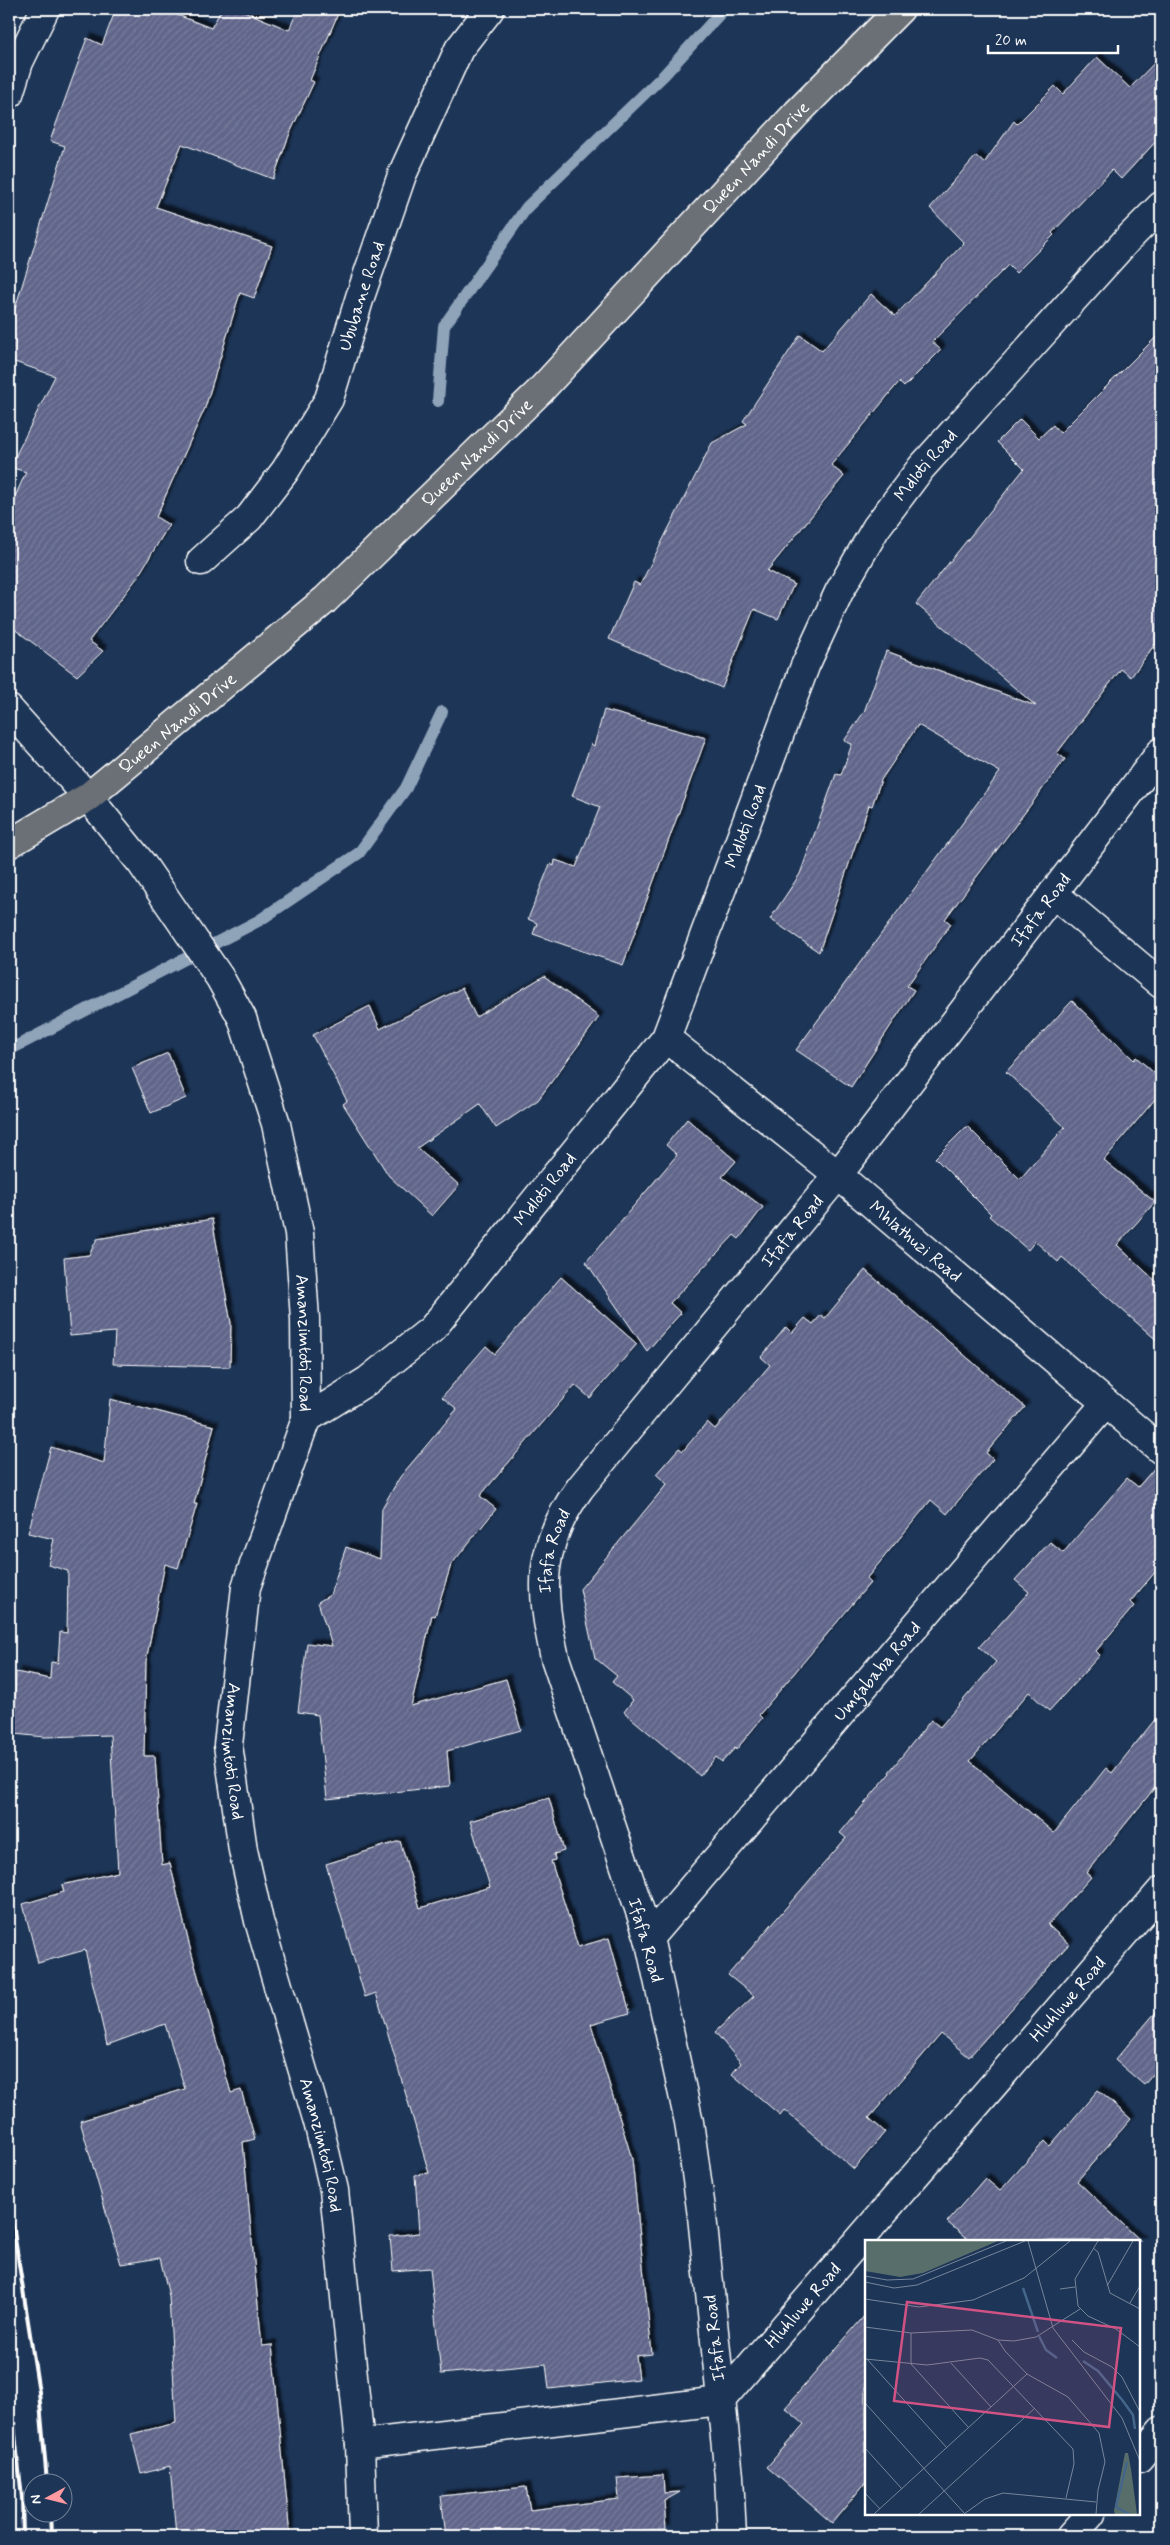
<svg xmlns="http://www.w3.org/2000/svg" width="1170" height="2545" viewBox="0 0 1170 2545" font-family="Mynerve,sans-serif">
	<defs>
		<pattern id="building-hatch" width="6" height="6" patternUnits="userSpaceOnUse" patternTransform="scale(1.25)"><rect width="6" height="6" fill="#60658a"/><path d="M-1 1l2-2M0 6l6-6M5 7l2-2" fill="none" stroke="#787c9c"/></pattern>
		<filter id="shadow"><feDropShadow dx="4.5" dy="-4.5" stdDeviation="1" flood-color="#0009"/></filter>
	</defs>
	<rect width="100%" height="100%" fill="#1d3557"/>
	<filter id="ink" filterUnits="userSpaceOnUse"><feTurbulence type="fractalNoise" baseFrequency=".02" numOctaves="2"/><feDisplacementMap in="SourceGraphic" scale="10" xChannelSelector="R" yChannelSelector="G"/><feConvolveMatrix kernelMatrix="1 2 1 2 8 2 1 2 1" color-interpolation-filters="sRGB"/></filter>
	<g filter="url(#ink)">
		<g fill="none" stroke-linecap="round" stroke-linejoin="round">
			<g stroke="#8fa3b9" stroke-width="12">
				<polyline points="438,401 444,326 527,207 664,75 724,9"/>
				<polyline points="9,1050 260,920 359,853 406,788 442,712"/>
			</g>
		</g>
		<g fill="url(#building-hatch)" stroke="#fff" filter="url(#shadow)">
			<polygon points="116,9 162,9 211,28 222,9 239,9 289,30 298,9 340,9 310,80 314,82 290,133 273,179 182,144 156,207 272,246 254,298 240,293 205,408 156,517 169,525 137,578 89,641 103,651 77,676 9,625 9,510 26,472 10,467 55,376 9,360 9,328 65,146 50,141 87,38 102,45"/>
			<polygon points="1161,56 1161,136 1121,179 1112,170 1052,233 1054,235 1016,273 1008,265 932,342 941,350 904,387 899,382 831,465 844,476 767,571 794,584 778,619 754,609 722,688 609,639 634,582 640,585 712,443 747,424 743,421 800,335 822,351 871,294 895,316 964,243 930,208 976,156 984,163 1014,121 1017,124 1055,86 1063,94 1097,57 1130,88"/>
			<polygon points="1161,332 1161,636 1131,677 1121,669 1057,753 1065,759 945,919 951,924 907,986 914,990 851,1087 796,1050 1000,772 918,725 881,780 872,806 869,805 819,952 770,919 800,874 836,774 841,775 852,744 844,741 864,712 886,651 1036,706 916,604 1024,469 997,442 1020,419 1039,438 1053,425 1060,433"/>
			<polygon points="604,710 706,738 623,965 533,934 537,923 528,919 550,864 554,866 555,860 576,867 600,807 572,796 591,744 594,746"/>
			<polygon points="544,976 599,1017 538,1100 496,1128 480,1104 417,1148 459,1185 432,1216 389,1176 343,1104 347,1101 313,1035 370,1006 380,1029 462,988 476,1017"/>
			<polygon points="1072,1001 1134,1060 1136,1057 1161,1079 1161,1092 1104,1160 1155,1202 1117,1245 1161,1286 1161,1344 1062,1257 1058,1262 1035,1241 1028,1250 989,1216 991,1214 935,1158 967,1126 1020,1179 1065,1127 1006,1072"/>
			<polygon points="168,1053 186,1098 151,1113 132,1068"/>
			<polygon points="687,1119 736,1161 722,1177 763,1207 739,1239 734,1235 670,1303 681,1313 647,1351 586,1262 677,1155 666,1145"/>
			<polygon points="212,1219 231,1323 230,1367 113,1364 115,1332 70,1336 64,1258 89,1255 97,1239"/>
			<polygon points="865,1270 1025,1407 986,1453 993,1459 947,1514 931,1500 866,1579 870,1583 759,1715 762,1718 736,1750 735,1748 722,1762 716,1757 700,1776 624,1712 633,1700 612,1682 617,1676 595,1658 580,1589 667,1484 656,1474 679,1448 683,1451 707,1422 715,1429 770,1365 761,1357 786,1327 792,1333 805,1318 813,1324 821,1315 825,1318"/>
			<polygon points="561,1277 637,1344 590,1398 575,1385 480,1496 496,1509 451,1565 435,1616 432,1615 411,1706 506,1679 521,1730 447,1751 450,1786 327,1799 318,1715 298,1712 307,1643 332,1646 318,1602 330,1595 346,1547 380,1559 382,1508 400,1477 457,1409 442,1397 486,1346 495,1354"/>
			<polygon points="110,1399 214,1426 194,1504 197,1504 178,1568 165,1564 146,1661 144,1756 155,1756 162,1865 170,1863 189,1944 231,2093 241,2090 255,2139 243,2142 256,2284 262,2346 272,2345 290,2536 176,2536 170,2466 141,2474 131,2434 176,2423 169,2296 160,2258 121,2264 80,2121 185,2089 165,2024 107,2045 85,1950 38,1963 23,1904 64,1892 62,1885 118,1872 110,1735 45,1737 14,1734 16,1672 50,1679 51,1662 58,1663 60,1632 67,1633 68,1571 48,1565 54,1539 28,1533 51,1447 104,1463"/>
			<polygon points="1157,1465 1161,1465 1161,1565 1130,1602 1134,1606 1096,1651 1100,1655 1049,1711 1029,1692 970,1761 1054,1833 1106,1768 1112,1773 1161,1712 1161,1780 1086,1873 1091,1877 1048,1925 1069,1944 969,2057 941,2034 869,2118 885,2132 854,2169 784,2110 780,2115 732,2074 741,2063 715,2032 754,1996 728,1975 846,1838 840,1833 890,1773 889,1772 931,1720 940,1727 996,1662 979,1647 1029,1592 1015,1580 1050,1542 1063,1553 1127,1478 1138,1487"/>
			<polygon points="549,1798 564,1851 554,1854 555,1860 551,1861 578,1947 609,1938 630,2013 591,2024 632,2159 652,2354 636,2356 639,2379 549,2389 546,2364 441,2374 430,2268 393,2271 390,2236 419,2233 415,2175 429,2173 376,1993 365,1997 326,1864 400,1841 420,1908 490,1887 470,1821"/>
			<polygon points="1161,2006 1161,2065 1144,2085 1115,2060"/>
			<polygon points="1098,2090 1131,2119 1077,2181 1141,2241 970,2241 947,2222 985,2178 1000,2191 1045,2141 1050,2146"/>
			<polygon points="866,2314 866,2482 832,2523 767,2467 804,2424 785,2408"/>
			<polygon points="663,2475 664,2493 680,2492 664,2501 666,2529 611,2532 604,2536 446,2536 441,2496 526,2487 530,2510 619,2499 617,2478"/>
		</g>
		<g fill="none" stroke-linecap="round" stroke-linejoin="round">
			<g stroke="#fff" stroke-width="31">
				<g id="minor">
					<polyline points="9,94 19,62 45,9"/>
					<path id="s1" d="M201,561l48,-43 36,-47 44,-72 31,-102 42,-122 57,-126 31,-40"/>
					<path id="s2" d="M9,709l79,88 54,67 78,114 22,40 34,106 23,109 6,86 1,100 -60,168 -18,158 15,105 16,71 59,201 16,68 26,254 3,92"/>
					<polyline points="1053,893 1161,984"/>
					<path id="s3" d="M666,1038l172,137 323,275"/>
					<path id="s4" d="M306,1419l61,-38 65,-52 234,-291 139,-372 34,-74 37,-64 45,-60 206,-228 34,-34"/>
					<path id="s5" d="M649,1938l457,-535"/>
					<path id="s6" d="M360,2444l360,-43 441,-510"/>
					<polyline points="1139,2458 1161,2431"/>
					<path id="s7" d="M732,2536l-3,-60 -27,-260 -13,-94 -40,-184 -94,-280c-15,-68 -18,-111 25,-170l258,-313 323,-423"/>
					<polyline points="1071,2536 1091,2514"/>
				</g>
			</g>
			<g stroke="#fff" stroke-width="31">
				<g id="major">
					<path id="s8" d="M9,844l79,-47 237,-197 214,-208 258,-279 103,-104"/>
				</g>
			</g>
			<use href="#minor" stroke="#1d3557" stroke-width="28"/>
			<use href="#major" stroke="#6b6f75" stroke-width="28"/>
			<g stroke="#fff" stroke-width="4">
				<polyline points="9,2200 39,2392 47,2482"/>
				<polyline points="9,2379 22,2498 23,2536"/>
				<polyline points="50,2512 51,2536"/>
			</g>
		</g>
	</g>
	<g text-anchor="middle" stroke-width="5" stroke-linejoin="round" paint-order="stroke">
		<g font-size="18" fill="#fff" stroke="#1d3557">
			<text dy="6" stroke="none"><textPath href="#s8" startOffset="1018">Queen Nandi Drive</textPath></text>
			<text dy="6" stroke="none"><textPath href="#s1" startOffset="316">Ububane Road</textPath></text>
			<text dy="6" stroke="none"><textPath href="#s8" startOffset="612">Queen Nandi Drive</textPath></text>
			<text dy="6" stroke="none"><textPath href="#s4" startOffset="1161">Mdloti Road</textPath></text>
			<text dy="6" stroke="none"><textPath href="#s8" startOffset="208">Queen Nandi Drive</textPath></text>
			<text dy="6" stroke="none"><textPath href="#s4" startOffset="755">Mdloti Road</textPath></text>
			<text dy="6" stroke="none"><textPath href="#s7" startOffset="1818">Ifafa Road</textPath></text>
			<text dy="6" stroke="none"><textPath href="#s4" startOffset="335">Mdloti Road</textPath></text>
			<text dy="6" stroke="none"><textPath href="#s7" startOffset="1412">Ifafa Road</textPath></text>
			<text dy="6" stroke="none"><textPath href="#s3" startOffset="322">Mhlathuzi Road</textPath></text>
			<text dy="6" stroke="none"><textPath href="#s2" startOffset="721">Amanzimtoti Road</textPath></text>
			<text dy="6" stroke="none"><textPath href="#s7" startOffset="1009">Ifafa Road</textPath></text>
			<text dy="6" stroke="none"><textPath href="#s5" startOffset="351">Umgababa Road</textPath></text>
			<text dy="6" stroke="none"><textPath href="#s2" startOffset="1141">Amanzimtoti Road</textPath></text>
			<text transform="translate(646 1940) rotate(74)" y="6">Ifafa Road</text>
			<text dy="6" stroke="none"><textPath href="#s6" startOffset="894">Hluhluwe Road</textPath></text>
			<text dy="6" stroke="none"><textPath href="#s2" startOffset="1546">Amanzimtoti Road</textPath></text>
			<text dy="6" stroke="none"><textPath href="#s6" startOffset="489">Hluhluwe Road</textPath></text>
			<text transform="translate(714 2338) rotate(-96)" y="6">Ifafa Road</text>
		</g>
	</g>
	<g transform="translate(865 2240)">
		<rect width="275" height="275" fill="#1d3557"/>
		<path d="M0,1h133l-75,32 -23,4 -35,-6zM260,213h3l3,16 6,45h-22l-1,-3z" fill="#576e6a"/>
		<path fill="none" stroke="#45668b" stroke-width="2.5" d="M158,48l15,44M174,96l7,14 11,8M218,121l15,10 25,30 10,14 2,14M262,222l-11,45 13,7"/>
		<path fill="none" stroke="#77869a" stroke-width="1" d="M163,1l25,87 69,90 18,43M233,1l-23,38 3,27 10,10 28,13 24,18M228,8l5,4 12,41 30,16M0,36l22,4 26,-1 93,-38M0,42l29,6 23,-3 108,-44M242,46l26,-45M195,49l15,-2M0,59l54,8 54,-7 51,-22 46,-37M265,63l10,-17M0,87l46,6 61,-3 26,10 16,1 22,-4 44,-28M46,93v31l58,64M133,100l7,11 22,23 41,23 31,36 6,29 -7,28 -2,24M207,100l12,12 28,15 10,10 18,35M0,119l62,6 53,-7 8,2 85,89 1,15 -8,34M2,119l80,89M86,123l40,44M0,163l100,111M0,208l37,41M0,253l15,16M9,274l153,-140M54,274l116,-106M99,274l21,-15 18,-6 93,9"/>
		<path fill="#d15284" fill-opacity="0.15" stroke="#d15284" stroke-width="2.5" d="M42,62l214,26 -12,99 -215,-26z"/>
		<rect width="275" height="275" fill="none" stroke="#fff" stroke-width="2.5"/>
	</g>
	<rect width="1170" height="2545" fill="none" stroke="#1d3557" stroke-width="30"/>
	<rect x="15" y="15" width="1140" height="2515" fill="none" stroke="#fff" stroke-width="2" filter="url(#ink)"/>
	<g transform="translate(48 2498) rotate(263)"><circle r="24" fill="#1d3557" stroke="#77869a"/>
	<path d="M0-4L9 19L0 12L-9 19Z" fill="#ff9aa2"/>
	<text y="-8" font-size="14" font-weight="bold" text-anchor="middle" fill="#ffffff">N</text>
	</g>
	<path d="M988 45v8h130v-8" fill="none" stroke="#ffffff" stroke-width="2.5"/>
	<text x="995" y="45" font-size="15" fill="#ffffff" stroke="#1d3557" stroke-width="4" paint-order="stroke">20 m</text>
</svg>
